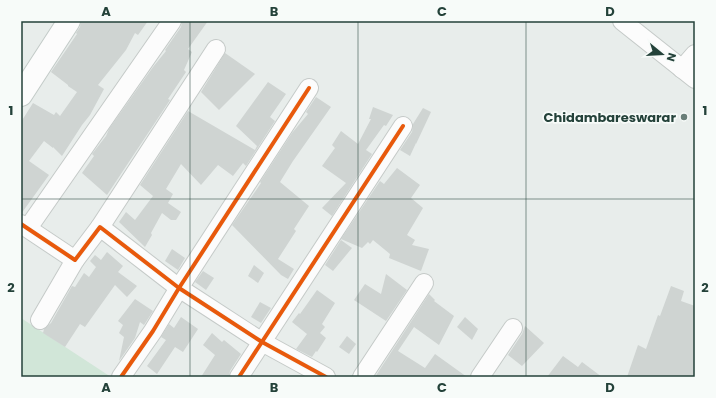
<svg xmlns="http://www.w3.org/2000/svg" width="716" height="398" viewBox="0 0 716 398" font-family="Poppins,sans-serif">
	<rect width="100%" height="100%" fill="#e8edeb"/>
	<polygon fill="#d1e6d8" points="21,318 111,377 21,377"/>
	<g fill="#cfd4d2">
		<polygon points="81,21 148,21 138,35 135,33 126,50 98,85 104,89 90,115 82,125 62,156 53,147 53,148 44,141 29,161 49,175 21,214 21,122 33,103 54,115 56,112 60,116 77,92 68,86 68,85 51,72 77,34 76,33 80,27"/>
		<polygon points="182,21 208,21 188,49 192,52 184,70 186,72 168,99 170,100 107,195 82,173 94,156 92,154 106,136 109,129 153,67 166,51 165,50 181,27"/>
		<polygon points="225,53 255,74 219,110 201,92"/>
		<polygon points="268,82 286,94 270,117 275,121 246,166 243,163 233,176 218,165 201,185 181,164 166,189 173,194 168,203 181,212 176,220 171,220 162,213 151,233 152,235 145,247 119,222 126,212 135,220 153,196 140,185 188,111 255,150 257,146 236,126"/>
		<polygon points="316,97 331,107 293,161 280,182 309,206 294,229 296,231 278,259 294,269 288,279 281,275 232,225 261,183 260,182 292,133 308,114 306,112"/>
		<polygon points="373,107 393,115 386,126 384,125 366,150 372,154 332,216 322,208 346,183 322,166 335,148 332,145 341,131 358,144 371,119 369,119"/>
		<polygon points="423,108 431,112 416,144 416,143 410,156 400,150 412,132 413,127 413,124"/>
		<polygon points="397,168 420,185 411,198 423,208 407,235 415,240 412,245 429,249 421,271 389,258 390,254 373,240 370,244 368,242 362,248 341,239 380,181 384,184"/>
		<polygon points="341,240 352,248 333,271 325,265"/>
		<polygon points="172,249 185,258 178,270 165,261"/>
		<polygon points="107,252 123,266 118,272 137,286 127,297 115,285 85,327 80,324 65,347 43,333 44,329 51,323 72,286 75,287 84,273 89,277 96,267 90,261 95,255 101,260"/>
		<polygon points="254,265 264,273 258,283 248,276"/>
		<polygon points="203,271 214,278 206,290 195,282"/>
		<polygon points="386,274 407,290 386,321 354,300 365,284 381,294"/>
		<polygon points="671,286 684,291 681,301 695,306 695,377 627,377 638,345 646,349 658,315 660,316"/>
		<polygon points="317,290 335,303 322,324 325,327 320,333 326,338 317,352 316,351 312,357 296,349 307,334 292,322 299,313 300,314"/>
		<polygon points="429,294 435,300 434,301 454,316 439,345 414,327 398,351 425,368 435,354 467,377 375,377"/>
		<polygon points="135,299 153,311 144,325 140,322 135,338 119,361 124,337 119,333 123,325 118,321"/>
		<polygon points="260,302 271,308 261,323 251,317"/>
		<polygon points="181,317 198,329 183,352 175,347 157,374 147,366 166,340 161,337 169,324 174,328"/>
		<polygon points="465,317 478,329 472,340 457,327"/>
		<polygon points="525,326 544,343 522,366 508,355 522,334"/>
		<polygon points="212,333 222,342 224,340 241,354 230,371 229,377 201,377 215,355 203,345"/>
		<polygon points="347,336 356,344 349,354 339,347"/>
		<polygon points="563,356 578,367 582,362 602,377 547,377"/>
	</g>
	<g fill="none" stroke-linecap="round" stroke-linejoin="round">
		<g stroke="#c5cac8" stroke-width="20">
			<g id="street">
				<polyline points="622,21 695,79"/>
				<polyline points="682,69 695,54"/>
				<polyline points="21,224 75,260 100,227 179,288 262,342 326,377"/>
				<polyline points="100,227 216,49"/>
				<polyline points="28,228 172,21"/>
				<polyline points="40,320 75,260"/>
				<polyline points="121,377 153,331 179,288 309,88"/>
				<polyline points="239,377 403,126"/>
				<polyline points="362,377 424,283"/>
				<polyline points="480,377 513,328"/>
			</g>
		</g>
		<g stroke="#c3cbc8" stroke-width="24">
			<polyline id="secondary" points="21,95 69,21"/>
		</g>
		<use href="#street" stroke="#fcfcfc" stroke-width="18"/>
		<use href="#secondary" stroke="#fcfcfc" stroke-width="22"/>
		<g stroke="#f7fbf9" stroke-width="6">
			<g id="cycleway">
				<polyline points="21,224 75,260 100,227 179,288 262,342 326,377"/>
				<polyline points="121,377 153,331 179,288 309,88"/>
				<polyline points="239,377 403,126"/>
			</g>
		</g>
		<use href="#cycleway" stroke="#e8590c" stroke-width="4"/>
	</g>
	<path fill="none" stroke="#24423a" stroke-width="1" stroke-opacity="0.55" d="M190,21v356M358,21v356M526,21v356M21,199h674"/>
	<circle fill="#697e78" stroke="#f7fbf9" stroke-width="1.5" cx="684" cy="117" r="4"/>
	<g text-anchor="middle" stroke-width="3.5" stroke-linejoin="round" paint-order="stroke">
		<g font-size="13" font-weight="bold" fill="#24423a" stroke="#f7fbf9" text-anchor="end">
			<text x="676" y="122">Chidambareswarar</text>
		</g>
	</g>
	<rect width="716" height="398" fill="none" stroke="#f7fbf9" stroke-width="44"/>
	<g transform="translate(662 54) rotate(108)" stroke="#f7fbf9" stroke-width="3" paint-order="stroke">
	<path d="M0-3L7 15L0 10L-7 15Z" fill="#24423a"/>
	<text y="-6" font-size="11" font-weight="bold" text-anchor="middle" fill="#24423a">N</text>
	</g>
	<rect x="22" y="22" width="672" height="354" fill="none" stroke="#24423a" stroke-width="1.5"/>
	<g font-size="13" text-anchor="middle" font-weight="bold" fill="#24423a">
		<text x="106" y="16">A</text>
		<text x="274" y="16">B</text>
		<text x="442" y="16">C</text>
		<text x="610" y="16">D</text>
		<text x="11" y="115">1</text>
		<text x="705" y="115">1</text>
		<text x="11" y="292">2</text>
		<text x="705" y="292">2</text>
		<text x="106" y="392">A</text>
		<text x="274" y="392">B</text>
		<text x="442" y="392">C</text>
		<text x="610" y="392">D</text>
	</g>
</svg>
